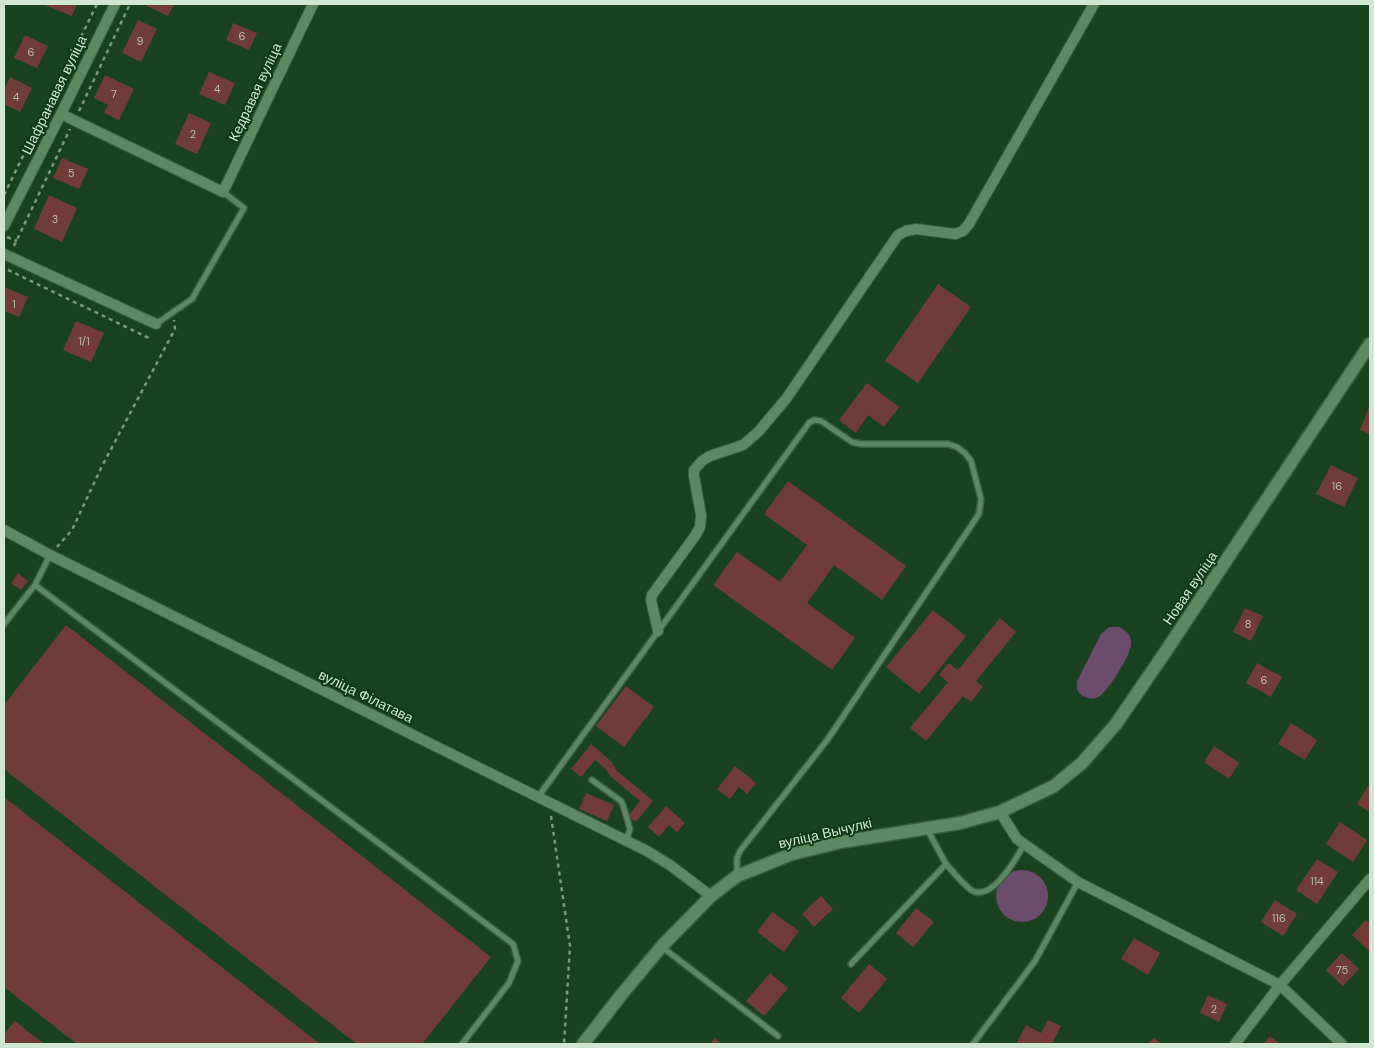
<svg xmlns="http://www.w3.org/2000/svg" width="1374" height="1048" viewBox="0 0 1374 1048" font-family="'DM Sans',sans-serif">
	<rect width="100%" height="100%" fill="#194320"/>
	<g fill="#6d4b6c">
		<path d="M1109,627h11l9,7c1,3 3,8 2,11 -1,11 -22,44 -31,51 -7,5 -20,2 -23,-7 0,-1 0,-8 0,-8l24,-47z"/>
		<circle cx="1022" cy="896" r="26"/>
	</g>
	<g fill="#713c36">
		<polygon points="42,4 77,4 72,16"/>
		<polygon points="148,4 174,4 168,16 147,6"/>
		<polygon points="138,20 157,29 141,62 122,53"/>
		<polygon points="233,23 257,33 249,50 226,40"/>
		<polygon points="25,35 48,46 37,68 14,58"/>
		<polygon points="209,72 235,83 225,105 199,94"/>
		<polygon points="105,75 134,89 119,120 104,113 108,105 94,98"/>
		<polygon points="10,77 32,88 20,112 4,104 4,90"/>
		<polygon points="189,113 211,123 197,154 175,144"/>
		<polygon points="62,158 88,169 79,189 53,178"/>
		<polygon points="49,195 77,208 62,242 34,229"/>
		<polygon points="938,284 971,307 918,383 885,361"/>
		<polygon points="4,287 28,297 19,317 4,311"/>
		<polygon points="76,321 104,333 91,362 63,350"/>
		<polygon points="867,383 899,407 884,427 868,415 856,433 839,420"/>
		<polygon points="1370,404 1370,434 1360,430"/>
		<polygon points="1331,465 1358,478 1344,507 1316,494"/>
		<polygon points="788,481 906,566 882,600 834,565 807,603 855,638 832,670 713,585 737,552 780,582 807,545 764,514"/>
		<polygon points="18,573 28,581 21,590 11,583"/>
		<polygon points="1245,608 1263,616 1251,641 1233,632"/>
		<polygon points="933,610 966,636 919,694 886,667"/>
		<polygon points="1000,618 1016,632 976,681 983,687 971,702 963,696 926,741 910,728 948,682 939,675 949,663 958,670"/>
		<polygon points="66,625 491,957 422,1044 357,1044 4,769 4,705"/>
		<polygon points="1257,663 1282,677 1271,697 1246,683"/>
		<polygon points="626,686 654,707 624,747 596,726"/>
		<polygon points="1291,723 1317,740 1305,760 1278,744"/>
		<polygon points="591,744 612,762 616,770 653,801 636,822 628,816 640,801 610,776 605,768 595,760 581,777 571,769"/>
		<polygon points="1214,746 1239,763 1229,779 1204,762"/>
		<polygon points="735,766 756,783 747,794 739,787 730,799 717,789"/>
		<polygon points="1370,783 1370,813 1357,804"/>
		<polygon points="586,793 614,805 607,821 579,809"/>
		<polygon points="4,797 320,1044 77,1044 4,987"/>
		<polygon points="666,806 685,823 677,832 669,825 659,837 648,827"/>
		<polygon points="1340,822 1367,840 1353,862 1326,844"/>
		<polygon points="1317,859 1338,872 1317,904 1296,890"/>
		<polygon points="821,896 833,909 814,927 802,914"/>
		<polygon points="1275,900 1297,914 1283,936 1261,922"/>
		<polygon points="916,908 934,922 913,947 896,933"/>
		<polygon points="772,912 799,931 784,952 757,932"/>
		<polygon points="1366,920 1370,924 1369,951 1352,935"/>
		<polygon points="1134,938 1160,953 1148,975 1121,959"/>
		<polygon points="1342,953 1359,969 1343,986 1326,970"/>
		<polygon points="869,964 887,979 859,1013 841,998"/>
		<polygon points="770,973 788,988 764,1016 746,1001"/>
		<polygon points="1208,995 1227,1004 1219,1022 1200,1013"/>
		<polygon points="1048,1020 1061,1026 1052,1044 1016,1044 1026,1025 1041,1033"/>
		<polygon points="15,1021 44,1044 4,1044 4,1034"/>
		<polygon points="1270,1036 1280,1044 1263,1044"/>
		<polygon points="715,1038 722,1044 710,1044"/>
		<polygon points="1154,1038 1162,1044 1148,1044"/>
	</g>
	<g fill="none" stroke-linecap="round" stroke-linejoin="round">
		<g stroke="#3a5e40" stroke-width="8">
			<g id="service">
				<polyline points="156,324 192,299 244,208 223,192"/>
				<polyline points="35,585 513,944 518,961 509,983 462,1044"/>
				<polyline points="4,624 35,585 50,555"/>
				<polyline points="592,780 621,801 623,805 630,829 626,841"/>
				<polyline points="538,797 809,423 814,420 821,421 852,442 861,444 948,444 957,447 965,453 971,461 981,499 979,514 828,739 740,851 737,858 737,874"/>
				<path d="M946,864c7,8 17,20 25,26 21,13 45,-32 53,-45"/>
				<polyline points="662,947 778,1036"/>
				<polyline points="851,964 946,864 927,829"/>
				<polyline points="973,1044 1035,961 1078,882"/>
			</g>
		</g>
		<g stroke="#3a5e40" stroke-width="12">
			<g id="minor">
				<polyline points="61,114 223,192 313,4"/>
				<polyline points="4,226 61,114 115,4"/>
				<polyline points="4,254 156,324"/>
				<polyline points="4,530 50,555 647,851 670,865 711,896"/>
				<polyline points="658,631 651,600 652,595 695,536 700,527 701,515 694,476 694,470 702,461 710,456 743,445 758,432 786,399 898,235 906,231 916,229 955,234 963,231 969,224 1094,4"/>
				<polyline points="1000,812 1017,839 1078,882 1280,985 1342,1044"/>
				<polyline points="1235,1044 1280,985 1370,879"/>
			</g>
		</g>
		<g stroke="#3a5e40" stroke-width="15">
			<polyline id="tertiary" points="583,1044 622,994 662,946 711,896 737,876 792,854 841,842 960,823 1000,812 1054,786 1082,763 1116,724 1166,651 1370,344"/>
		</g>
		<g stroke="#7b9a7f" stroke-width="2.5" stroke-dasharray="4 4" stroke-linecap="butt">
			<polyline points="79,111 130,4"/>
			<polyline points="4,195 97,4"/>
			<polyline points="7,237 17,241"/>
			<polyline points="14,246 70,129"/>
			<polyline points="8,270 149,338"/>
			<polyline points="57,547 72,530 102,466 175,329 174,320"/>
			<polyline points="551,816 570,946 564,1044"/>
		</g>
		<use href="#service" stroke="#5d8962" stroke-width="5"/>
		<use href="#minor" stroke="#5d8962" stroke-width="10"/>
		<use href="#tertiary" stroke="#5d8962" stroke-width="12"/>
	</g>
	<g text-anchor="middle" stroke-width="4" stroke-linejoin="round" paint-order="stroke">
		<g font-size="11" fill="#b8bcaa">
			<text x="242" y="40">6</text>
			<text x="140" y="45">9</text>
			<text x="31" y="56">6</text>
			<text x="217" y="93">4</text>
			<text x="114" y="98">7</text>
			<text x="16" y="101">4</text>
			<text x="193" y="138">2</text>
			<text x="71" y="177">5</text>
			<text x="55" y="223">3</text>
			<text x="14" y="308">1</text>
			<text x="84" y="345">1/1</text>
			<text x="1337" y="490">16</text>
			<text x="1248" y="628">8</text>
			<text x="1264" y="684">6</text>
			<text x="1317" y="885">114</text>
			<text x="1279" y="922">116</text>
			<text x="1342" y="974">75</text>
			<text x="1214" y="1013">2</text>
		</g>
		<g font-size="14" fill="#cfe6d1" stroke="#0d3916">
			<text transform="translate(255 92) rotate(-65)" y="5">Кедравая вуліца</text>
			<text transform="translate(54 95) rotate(-64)" y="5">Шафранавая вуліца</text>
			<text transform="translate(1190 588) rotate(-56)" y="5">Новая вуліца</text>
			<text transform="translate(366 696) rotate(26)" y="5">вуліца Філатава</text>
			<text transform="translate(825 833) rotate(-13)" y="5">вуліца Вычулкі</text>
		</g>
	</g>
	<rect width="1374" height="1048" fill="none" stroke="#cfe6d1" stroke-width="10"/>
</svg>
